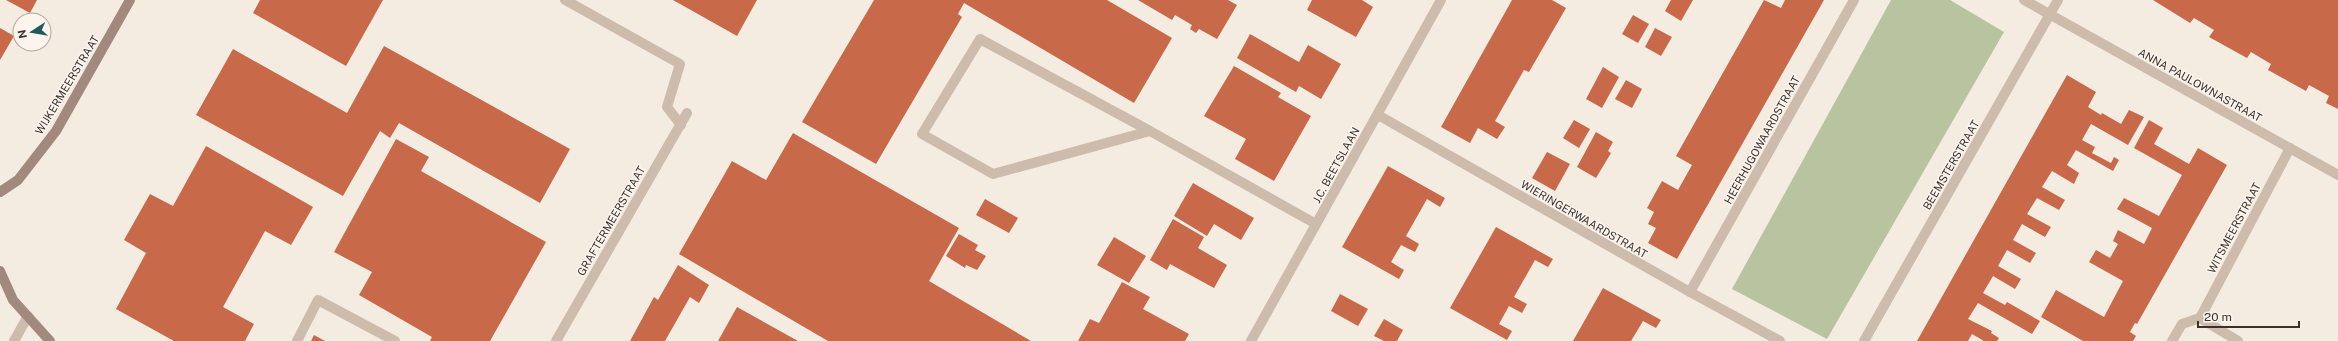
<svg xmlns="http://www.w3.org/2000/svg" width="2338" height="341" viewBox="0 0 2338 341" font-family="'Public Sans',sans-serif">
	<rect width="100%" height="100%" fill="#f4ebe1"/>
	<polygon fill="#b8c4a0" points="1891,0 1950,0 2004,32 1827,339 1732,289"/>
	<g fill="#c8694a">
		<polygon points="6,0 37,0 30,13"/>
		<polygon points="260,0 383,0 346,66 253,13"/>
		<polygon points="673,0 757,0 737,36"/>
		<polygon points="874,0 1107,0 1172,38 1134,103 964,3 958,14 962,17 876,164 802,122"/>
		<polygon points="1138,0 1228,0 1237,5 1217,39 1199,29 1196,33 1190,29 1192,25 1175,15 1172,20"/>
		<polygon points="1312,0 1362,0 1373,7 1356,37 1307,10"/>
		<polygon points="1512,0 1552,0 1566,8 1529,72 1524,70 1495,121 1505,127 1497,139 1478,128 1470,143 1441,127"/>
		<polygon points="1671,0 1693,0 1681,21 1665,11"/>
		<polygon points="1764,0 1781,8 1785,0 1824,0 1677,259 1648,243 1656,228 1648,224 1654,212 1647,208 1662,181 1678,190 1692,165 1676,156"/>
		<polygon points="2153,0 2338,0 2338,109 2326,103 2329,96 2309,85 2306,91 2268,70 2271,64 2251,52 2247,58 2209,37 2214,30 2194,18 2190,23"/>
		<polygon points="1633,15 1649,24 1638,43 1622,34"/>
		<polygon points="0,28 14,36 0,60"/>
		<polygon points="1655,28 1672,37 1661,56 1645,47"/>
		<polygon points="1250,34 1299,62 1308,45 1341,64 1321,99 1299,86 1296,92 1237,58"/>
		<polygon points="384,46 570,149 540,203 399,123 390,138 380,131 343,196 196,115 233,49 347,113"/>
		<polygon points="1234,66 1281,93 1278,97 1311,116 1274,181 1235,159 1246,139 1204,116"/>
		<polygon points="1603,67 1619,77 1602,108 1586,99"/>
		<polygon points="2067,75 2096,92 2088,107 2101,115 2102,113 2121,124 2129,110 2144,117 2128,145 2091,124 2082,140 2095,147 2092,153 2111,163 2114,157 2119,160 2113,171 2076,150 2067,165 2079,173 2074,184 2052,171 2042,187 2065,200 2059,210 2037,198 2027,214 2051,227 2045,237 2022,224 2013,240 2036,253 2030,263 2007,250 1998,266 2021,279 2015,289 1993,276 1983,293 2005,305 2007,302 2040,321 2032,334 1978,303 1968,319 1992,331 1991,333 1999,338 1997,341 1984,341 1972,334 1968,341 1917,341"/>
		<polygon points="1626,80 1642,89 1632,108 1615,99"/>
		<polygon points="1574,120 1590,129 1579,148 1563,138"/>
		<polygon points="2149,120 2163,128 2154,144 2189,164 2198,148 2227,165 2137,324 2135,323 2130,332 2136,336 2133,341 2083,341 2041,317 2056,290 2104,317 2123,281 2089,262 2096,250 2110,258 2118,244 2113,241 2118,230 2144,244 2152,228 2117,209 2124,198 2159,216 2182,175 2134,148"/>
		<polygon points="1596,132 1613,142 1608,151 1611,153 1596,178 1577,167"/>
		<polygon points="793,133 959,228 929,281 1031,341 828,341 679,254 732,161 766,180"/>
		<polygon points="396,139 429,157 421,171 546,242 490,341 430,341 432,337 359,295 372,272 334,252"/>
		<polygon points="206,146 313,207 291,245 265,231 223,307 254,324 245,341 174,341 116,309 146,253 124,240 150,194 173,206"/>
		<polygon points="1547,152 1570,164 1555,191 1532,178"/>
		<polygon points="1388,166 1445,198 1440,207 1427,199 1406,236 1419,244 1415,252 1401,245 1391,262 1404,270 1399,279 1342,247"/>
		<polygon points="1193,183 1254,218 1241,240 1214,224 1207,236 1174,216"/>
		<polygon points="985,199 1018,218 1009,233 976,215"/>
		<polygon points="1173,219 1204,237 1198,248 1227,265 1214,288 1170,264 1167,270 1150,260"/>
		<polygon points="1496,227 1553,259 1548,267 1535,260 1514,297 1527,304 1522,313 1509,306 1499,324 1512,331 1507,340 1450,308"/>
		<polygon points="959,234 978,245 975,250 986,256 977,270 966,265 965,268 946,256"/>
		<polygon points="1114,237 1146,256 1129,283 1097,265"/>
		<polygon points="678,265 709,285 699,303 690,297 665,341 630,341 654,297 658,300"/>
		<polygon points="1122,282 1150,297 1143,309 1189,334 1185,341 1078,341 1090,319 1099,323"/>
		<polygon points="1603,288 1661,320 1656,328 1643,321 1631,341 1573,341"/>
		<polygon points="1340,294 1368,309 1358,326 1331,311"/>
		<polygon points="737,307 798,341 718,341"/>
		<polygon points="1384,319 1403,330 1397,341 1384,341 1374,336"/>
		<polygon points="314,335 325,341 311,341"/>
	</g>
	<g fill="none" stroke-linecap="round" stroke-linejoin="round">
		<g stroke="#cdbbac" stroke-width="10">
			<polyline points="565,0 680,64 667,107 681,125"/>
			<polyline points="1150,131 980,39 922,134 993,174 1150,131 1316,224"/>
			<polyline points="14,341 28,316"/>
			<polyline points="297,341 318,300 395,341"/>
		</g>
		<g stroke="#cdbbac" stroke-width="10">
			<polyline points="2024,0 2338,175"/>
			<polyline points="1378,115 1690,292 1780,341"/>
			<polyline points="1690,292 1854,0"/>
			<polyline points="556,341 687,113"/>
			<polyline points="1251,341 1441,0"/>
			<polyline points="1864,341 2058,0"/>
			<polyline points="2172,341 2182,324 2200,318"/>
			<polyline points="2238,341 2200,318 2290,148"/>
		</g>
		<g stroke="#a18a7d" stroke-width="10">
			<polyline points="0,192 18,180 56,131 130,0"/>
			<polyline points="0,271 13,300 50,341"/>
		</g>
	</g>
	<g text-anchor="middle" stroke-width="3" stroke-linejoin="round" paint-order="stroke">
		<g font-size="11" fill="#3b302b" stroke="#fbf5ee">
			<text transform="translate(67 85) rotate(-59)" y="4">WIJKERMEERSTRAAT</text>
			<text transform="translate(2200 85) rotate(29)" y="4">ANNA PAULOWNASTRAAT</text>
			<text transform="translate(1762 140) rotate(-61)" y="4">HEERHUGOWAARDSTRAAT</text>
			<text transform="translate(1336 165) rotate(-61)" y="4">J.C. BEETSLAAN</text>
			<text transform="translate(1951 165) rotate(-60)" y="4">BEEMSTERSTRAAT</text>
			<text transform="translate(1584 219) rotate(30)" y="4">WIERINGERWAARDSTRAAT</text>
			<text transform="translate(611 221) rotate(-60)" y="4">GRAFTERMEERSTRAAT</text>
			<text transform="translate(2234 228) rotate(-62)" y="4">WITSMEERSTRAAT</text>
		</g>
	</g>
	<g transform="translate(32 32) rotate(258)"><circle r="19" fill="#fbf5ee" stroke="#aea6a0"/>
	<path d="M0-3L7 15L0 10L-7 15Z" fill="#1f5a5e"/>
	<text y="-6" font-size="11" font-weight="bold" text-anchor="middle" fill="#3b302b">N</text>
	</g>
	<path d="M2198 321v6h101v-6" fill="none" stroke="#3b302b" stroke-width="2"/>
	<text x="2204" y="321" font-size="12" fill="#3b302b" stroke="#fbf5ee" stroke-width="3" paint-order="stroke">20 m</text>
</svg>
